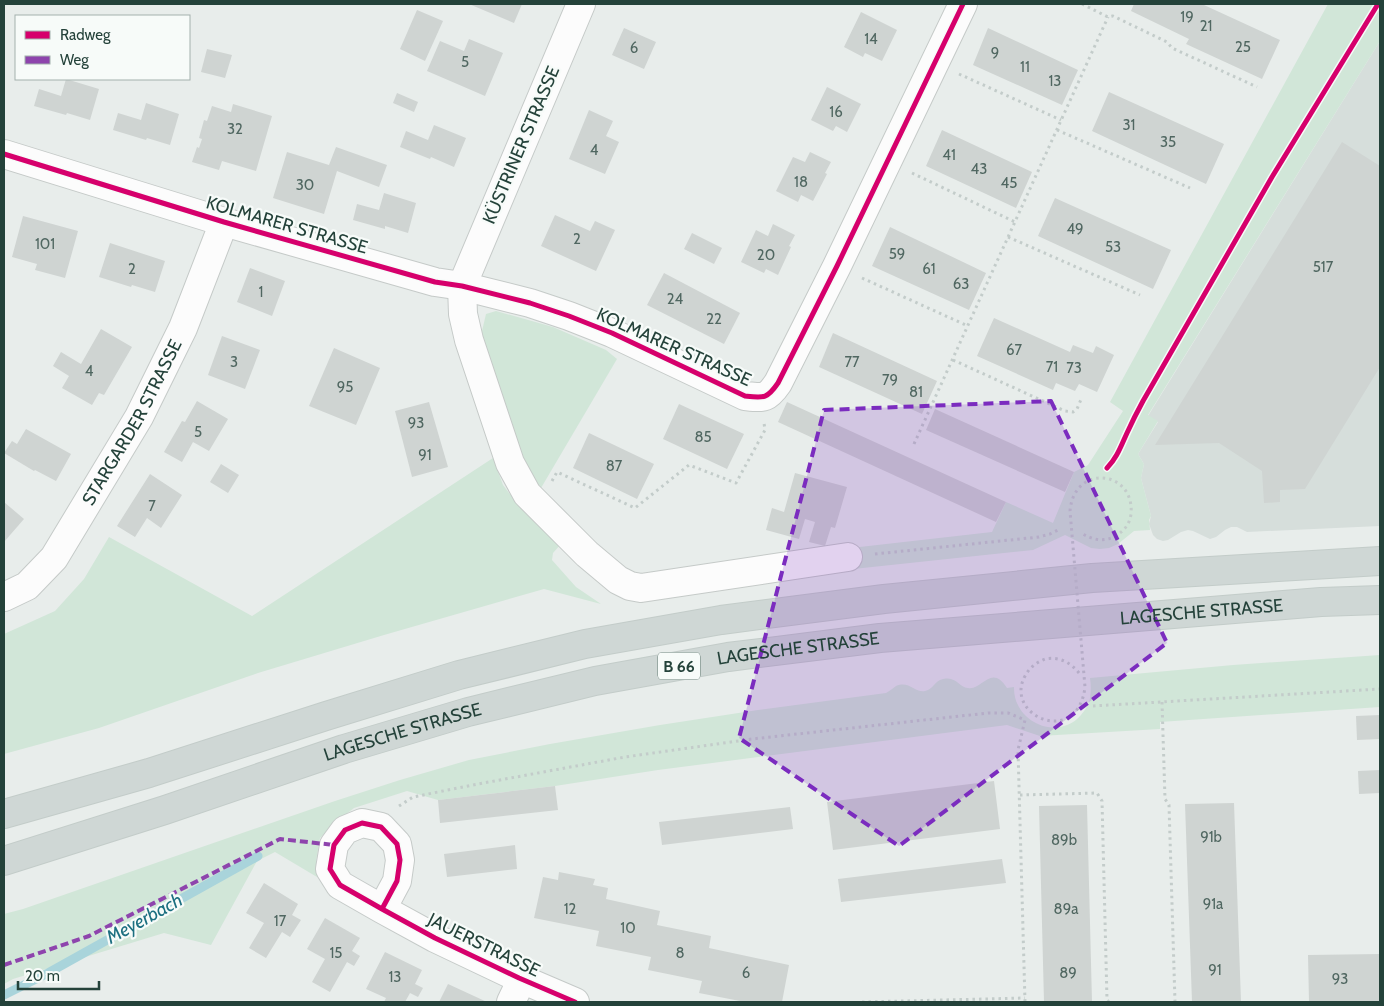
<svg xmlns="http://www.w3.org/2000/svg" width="1384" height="1006" viewBox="0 0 1384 1006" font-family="Cabin,sans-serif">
	<rect width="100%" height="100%" fill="#e8edeb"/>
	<polygon fill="#d6dedb" points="1380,41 1380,526 1247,532 1237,527 1231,527 1225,530 1216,537 1210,539 1193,531 1188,530 1181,532 1168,540 1163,541 1157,539 1153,535 1149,524 1151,516 1141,478 1144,464 1138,454 1158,422 1148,416"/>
	<g fill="#d1e6d8">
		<polygon points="1328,4 1380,4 1380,41 1148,415 1158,421 1138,454 1144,464 1141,478 1151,516 1149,520 1150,530 1134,531 1118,544 1109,548 1100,549 1091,548 1065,535 1033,550 844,570 842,549 992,532 1006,502 1053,523 1074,472 1088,465 1123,411 1110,402"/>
		<polygon points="496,311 553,327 606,350 617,359 541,488 523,465 484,354 482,331 486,314"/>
		<polygon points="493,458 503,485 509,493 561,544 553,553 552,560 576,587 601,604 544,589 384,635 258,673 99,728 4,754 4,634 55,611 84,579 109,537 252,616"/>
		<path d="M1380,655v52l-220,15v7l-120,7 -33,-11 -349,45 -103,16 -117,14 -31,-9 -53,17 -19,15 -15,15 -4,23 1,16 -42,-25 -18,9 -46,84 -47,-12 -151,46 -9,5v-70l19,-5 312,-108 65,-21 69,-20 81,-16 110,-19 98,-15 128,-17c4,-2 7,-5 10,-7 13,-6 19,7 29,5 7,-1 9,-8 15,-11 16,-6 18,7 28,8 14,3 23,-25 39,0l7,-1c-1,35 44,55 67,28 4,-5 8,-10 9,-17 1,-7 1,-13 0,-20l143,-13z"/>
	</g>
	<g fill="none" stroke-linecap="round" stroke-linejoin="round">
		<polyline stroke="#a9d4db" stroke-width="9" points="4,995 48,973 258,856"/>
	</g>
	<g fill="#cfd4d2">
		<polygon points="469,4 522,4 514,23"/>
		<polygon points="1134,4 1205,4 1204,5 1280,40 1262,79 1186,44 1189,39 1131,11"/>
		<polygon points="417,10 443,21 425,61 400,49"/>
		<polygon points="861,12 897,30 882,61 865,53 863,57 844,47"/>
		<polygon points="624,28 656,42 644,69 612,55"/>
		<polygon points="988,28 1078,70 1062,105 973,65"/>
		<polygon points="469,39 503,53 485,96 427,71 440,41 464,51"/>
		<polygon points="207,49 232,55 225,78 201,72"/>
		<polygon points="66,79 99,89 90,120 67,113 66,115 34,106 39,89 61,96"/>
		<polygon points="827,87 861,104 847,132 836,126 833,131 811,120"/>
		<polygon points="1109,92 1224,144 1206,184 1092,131"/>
		<polygon points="397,93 418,102 414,112 393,103"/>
		<polygon points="146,103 179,114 170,145 147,138 146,140 113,130 118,113 141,120"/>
		<polygon points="233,104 272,116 256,171 222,161 219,170 192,162 197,147 199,148 202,139 199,138 204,120 207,121 212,106 231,112"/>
		<polygon points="589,110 613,121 606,136 619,142 605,174 569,159"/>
		<polygon points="434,125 466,138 454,167 431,157 430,159 400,147 406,131 428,140"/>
		<polygon points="942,130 1032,172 1016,208 926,166"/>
		<polygon points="1342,142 1380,166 1380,367 1305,489 1280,490 1280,502 1264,503 1262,471 1219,443 1155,445"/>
		<polygon points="336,147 387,165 379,187 337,171 324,214 273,198 287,152 329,165"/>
		<polygon points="810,152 831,162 825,173 827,174 813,201 801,195 798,202 776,191 793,157 805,162"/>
		<polygon points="384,193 416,203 408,233 385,226 385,229 353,220 357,204 379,210"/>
		<polygon points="1055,198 1171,250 1153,289 1038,236"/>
		<polygon points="555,215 590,231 595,221 615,230 596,271 541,246"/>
		<polygon points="23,216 78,231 65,278 35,270 37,264 12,257"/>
		<polygon points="773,224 795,235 789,246 791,247 778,275 766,269 764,273 741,262 756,230 768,236"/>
		<polygon points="890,227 986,273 969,310 872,266"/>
		<polygon points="692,233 722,248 714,264 684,249"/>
		<polygon points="110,243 165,261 155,292 132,285 131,287 99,277"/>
		<polygon points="250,268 285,281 272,316 237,302"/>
		<polygon points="664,273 740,313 724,344 647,305"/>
		<polygon points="994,318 1070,352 1073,345 1093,353 1096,346 1114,355 1097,392 1079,384 1075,391 1056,383 1053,390 977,356"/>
		<polygon points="101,329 132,347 104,395 99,393 92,405 62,388 69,376 53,366 61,352 81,364"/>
		<polygon points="833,333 937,381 922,414 819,367"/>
		<polygon points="222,336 260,350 245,389 208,375"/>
		<polygon points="334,348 380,368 356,425 309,406"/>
		<polygon points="197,401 228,419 209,451 193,442 182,462 164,452 182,421 185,422"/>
		<polygon points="429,402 448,467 412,477 395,411"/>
		<polygon points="787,402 1006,502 996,522 778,422"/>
		<polygon points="679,404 744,434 727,469 663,439"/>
		<polygon points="935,409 1074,472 1065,492 926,430"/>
		<polygon points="26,429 71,454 56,481 35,470 34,471 4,453 12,441 17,444"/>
		<polygon points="589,433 654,464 637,499 573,468"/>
		<polygon points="221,464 239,475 228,493 210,482"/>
		<polygon points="795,473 847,487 835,528 831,527 825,546 809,542 815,522 805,519 799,539 766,530 772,508 784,512"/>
		<polygon points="150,474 182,495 161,528 147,518 135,537 117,526"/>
		<polygon points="4,502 24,519 4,542"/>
		<polygon points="1380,715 1380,739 1357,740 1356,716"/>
		<polygon points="1380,770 1380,793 1359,794 1358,771"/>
		<polygon points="994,781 1000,829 833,850 827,802"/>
		<polygon points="555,786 558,810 440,823 438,800"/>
		<polygon points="1234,803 1241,1002 1192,1002 1185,804"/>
		<polygon points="1087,805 1092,1002 1044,1002 1039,806"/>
		<polygon points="790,807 793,829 662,845 659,822"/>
		<polygon points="515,845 517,869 447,877 444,854"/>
		<polygon points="1002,859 1006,883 841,902 838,879"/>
		<polygon points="559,872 595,879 593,885 608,888 606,899 660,911 657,925 711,936 709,948 789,965 782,1002 745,1002 699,993 702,981 648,970 651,957 596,946 599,931 534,918 543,877 558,880"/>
		<polygon points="264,883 298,904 292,915 301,920 290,937 282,932 266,958 249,948 264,923 246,913"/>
		<polygon points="325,918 360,938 352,951 360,956 354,966 347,962 330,992 312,982 325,959 307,949"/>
		<polygon points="385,952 422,970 415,984 423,988 418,997 410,993 405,1002 384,1002 386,998 366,989"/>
		<polygon points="1380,954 1380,1002 1309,1002 1308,955"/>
		<polygon points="448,984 487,1002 439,1002"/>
	</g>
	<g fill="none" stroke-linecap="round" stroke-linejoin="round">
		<g stroke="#c5cac8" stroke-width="30">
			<g id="minor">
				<polyline points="581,4 462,286 463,314 469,340 510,463 527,494 587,554 618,580 630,586 641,588 848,557"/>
				<path d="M4,154l220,68 211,60 27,4 68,17 39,13 43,17 133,63c19,2 22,3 33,-13l59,-117 126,-262"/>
				<path id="s1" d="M4,597l23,-11 27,-28 85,-141 44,-89 41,-106"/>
				<polyline points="382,909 397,881 400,860 397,844 381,827 362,823 345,830 334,845 330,869 340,885 382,909 435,938 519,978 575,1002"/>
				<polyline points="511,1002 522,979"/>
			</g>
		</g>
		<g stroke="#c3ccc9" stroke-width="30">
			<g id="major">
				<polyline points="4,814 149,773 326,716 459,675 585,644 721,620 884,599 1092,578 1380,561"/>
				<path id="s2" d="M4,861l161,-51 179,-61 124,-37 127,-31 133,-24 152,-19 441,-36 59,-2"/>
			</g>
		</g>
		<g stroke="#c3ccca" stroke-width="3" stroke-dasharray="2.5 4" stroke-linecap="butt">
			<polyline points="1082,4 1108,17 1113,16 1167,42 1172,48 1257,87"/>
			<polyline points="959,74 1061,120"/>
			<polyline points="1057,130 1190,188"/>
			<polyline points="912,173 1015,222"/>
			<polyline points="1008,237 1140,295"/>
			<polyline points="862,278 968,326"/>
			<polyline points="953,360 1065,411 1073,412 1077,409 1082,397"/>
			<polyline points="914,444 1108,17"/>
			<polyline points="552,481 557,472 635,508 689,465 736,483 765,430 764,423"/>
			<polyline points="875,554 1039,537 1050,534 1060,529"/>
			<polyline points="1162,702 1165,799 1169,805 1175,1002"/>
			<polyline points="1093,706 1380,689"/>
			<polyline points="1020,795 1097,793 1102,801 1107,1000 1109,1002"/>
			<polyline points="399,806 413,797 478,784 625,757 752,739 988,713 1008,713 1025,720 1018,750 1025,1002"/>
			<polyline points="862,1002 1025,998"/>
		</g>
		<use href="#minor" stroke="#fcfcfc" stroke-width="28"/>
		<use href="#major" stroke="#cfd7d5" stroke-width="28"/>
		<path stroke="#c3ccca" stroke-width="3" stroke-dasharray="2.5 4" stroke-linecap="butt" d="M1079,673c-8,-10 -20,-17 -34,-14 -8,3 -16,9 -20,17 -22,40 53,72 60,11l-15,-176c4,-48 65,-41 61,3 -1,9 -6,16 -14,21 -13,8 -24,5 -36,-2"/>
		<polyline stroke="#8e44ad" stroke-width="4" stroke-dasharray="8 4" stroke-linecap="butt" points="4,965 89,936 280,839 334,845"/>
		<g stroke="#f7fbf9" stroke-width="8">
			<g id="cycleway">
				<path d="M4,154l220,68 211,60 27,4 68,17 39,13 43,17 133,63c19,2 22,3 33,-13l59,-117 126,-262"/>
				<path d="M1107,468c10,-10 14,-22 20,-35 5,-11 10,-21 16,-32l129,-224 106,-173"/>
				<polyline points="382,909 397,881 400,860 397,844 381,827 362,823 345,830 334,845 330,869 340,885 382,909 435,938 519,978 575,1002"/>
			</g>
		</g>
		<use href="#cycleway" stroke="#d6006c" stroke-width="5"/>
	</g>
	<path fill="#7b2cbf" fill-opacity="0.2" stroke="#7b2cbf" stroke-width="4" stroke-dasharray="10 6" stroke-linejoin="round" d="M1051,401l116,242 -268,203 -160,-108 85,-328z"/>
	<g text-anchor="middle" stroke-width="4.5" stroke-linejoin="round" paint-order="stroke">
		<g font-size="15" fill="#506761">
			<text x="1187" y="22">19</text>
			<text x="1206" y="31">21</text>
			<text x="871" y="44">14</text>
			<text x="1243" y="52">25</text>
			<text x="634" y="53">6</text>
			<text x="995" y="58">9</text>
			<text x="465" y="67">5</text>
			<text x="1025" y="72">11</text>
			<text x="1055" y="86">13</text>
			<text x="836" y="117">16</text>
			<text x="1129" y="130">31</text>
			<text x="235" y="134">32</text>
			<text x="1168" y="147">35</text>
			<text x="594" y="155">4</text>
			<text x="949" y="160">41</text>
			<text x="979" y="174">43</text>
			<text x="801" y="187">18</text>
			<text x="1009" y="188">45</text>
			<text x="305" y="190">30</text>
			<text x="1075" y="234">49</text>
			<text x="577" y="244">2</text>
			<text x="45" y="249">101</text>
			<text x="1113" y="252">53</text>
			<text x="897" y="259">59</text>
			<text x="766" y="260">20</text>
			<text x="1323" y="272">517</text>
			<text x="132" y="274">2</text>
			<text x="929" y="274">61</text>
			<text x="961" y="289">63</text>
			<text x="261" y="297">1</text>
			<text x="675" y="304">24</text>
			<text x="714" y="324">22</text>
			<text x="1014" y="355">67</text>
			<text x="234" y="367">3</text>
			<text x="852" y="367">77</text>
			<text x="1052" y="372">71</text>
			<text x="1074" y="373">73</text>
			<text x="89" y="376">4</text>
			<text x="890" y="385">79</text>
			<text x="345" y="392">95</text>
			<text x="916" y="397">81</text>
			<text x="416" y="428">93</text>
			<text x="198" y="437">5</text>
			<text x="703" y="442">85</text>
			<text x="425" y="460">91</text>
			<text x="614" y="471">87</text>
			<text x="152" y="511">7</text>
			<text x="1211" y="842">91b</text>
			<text x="1064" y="845">89b</text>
			<text x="1213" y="909">91a</text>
			<text x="570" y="914">12</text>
			<text x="1066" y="914">89a</text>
			<text x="280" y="926">17</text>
			<text x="628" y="933">10</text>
			<text x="336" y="958">15</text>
			<text x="680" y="958">8</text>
			<text x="1215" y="975">91</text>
			<text x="746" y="978">6</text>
			<text x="1068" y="978">89</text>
			<text x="395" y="982">13</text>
			<text x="1340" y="984">93</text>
		</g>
		<rect fill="#f7fbf9" stroke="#637a73" stroke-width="1" x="658" y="652.5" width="42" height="27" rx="4"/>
		<g font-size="16" font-weight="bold" fill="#24423a">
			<text x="679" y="672">B 66</text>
		</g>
		<g font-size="18" fill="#24423a" stroke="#f7fbf9">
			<text transform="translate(521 145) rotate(-67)" y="6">KÜSTRINER STRASSE</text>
			<text transform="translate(287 225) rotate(16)" y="6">KOLMARER STRASSE</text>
			<text transform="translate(674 347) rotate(24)" y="6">KOLMARER STRASSE</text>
			<text dy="6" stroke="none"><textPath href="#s1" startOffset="221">STARGARDER STRASSE</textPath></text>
			<text dy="6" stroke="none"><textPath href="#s2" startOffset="1229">LAGESCHE STRASSE</textPath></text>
			<text dy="6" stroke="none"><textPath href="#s2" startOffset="824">LAGESCHE STRASSE</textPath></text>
			<text dy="6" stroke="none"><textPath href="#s2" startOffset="419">LAGESCHE STRASSE</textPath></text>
			<text transform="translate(484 945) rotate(26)" y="6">JAUERSTRASSE</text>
		</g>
		<g font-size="19" font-style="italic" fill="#1c6f80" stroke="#f7fbf9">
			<text transform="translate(144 918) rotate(-29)" y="7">Meyerbach</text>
		</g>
	</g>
	<rect width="1384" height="1006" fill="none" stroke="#24423a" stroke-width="10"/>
	<rect x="15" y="15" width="175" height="65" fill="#f7fbf9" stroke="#a3b1ad"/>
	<rect x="25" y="31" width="25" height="8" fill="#d6006c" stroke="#a3b1ad"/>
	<text x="60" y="40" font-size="15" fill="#24423a">Radweg</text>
	<rect x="25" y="56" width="25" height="8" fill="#8e44ad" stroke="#a3b1ad"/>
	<text x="60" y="65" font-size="15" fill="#24423a">Weg</text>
	<path d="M18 981v8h81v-8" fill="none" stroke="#24423a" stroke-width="2.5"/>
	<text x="25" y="981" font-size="15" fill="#24423a" stroke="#f7fbf9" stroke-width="4" paint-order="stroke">20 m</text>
</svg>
